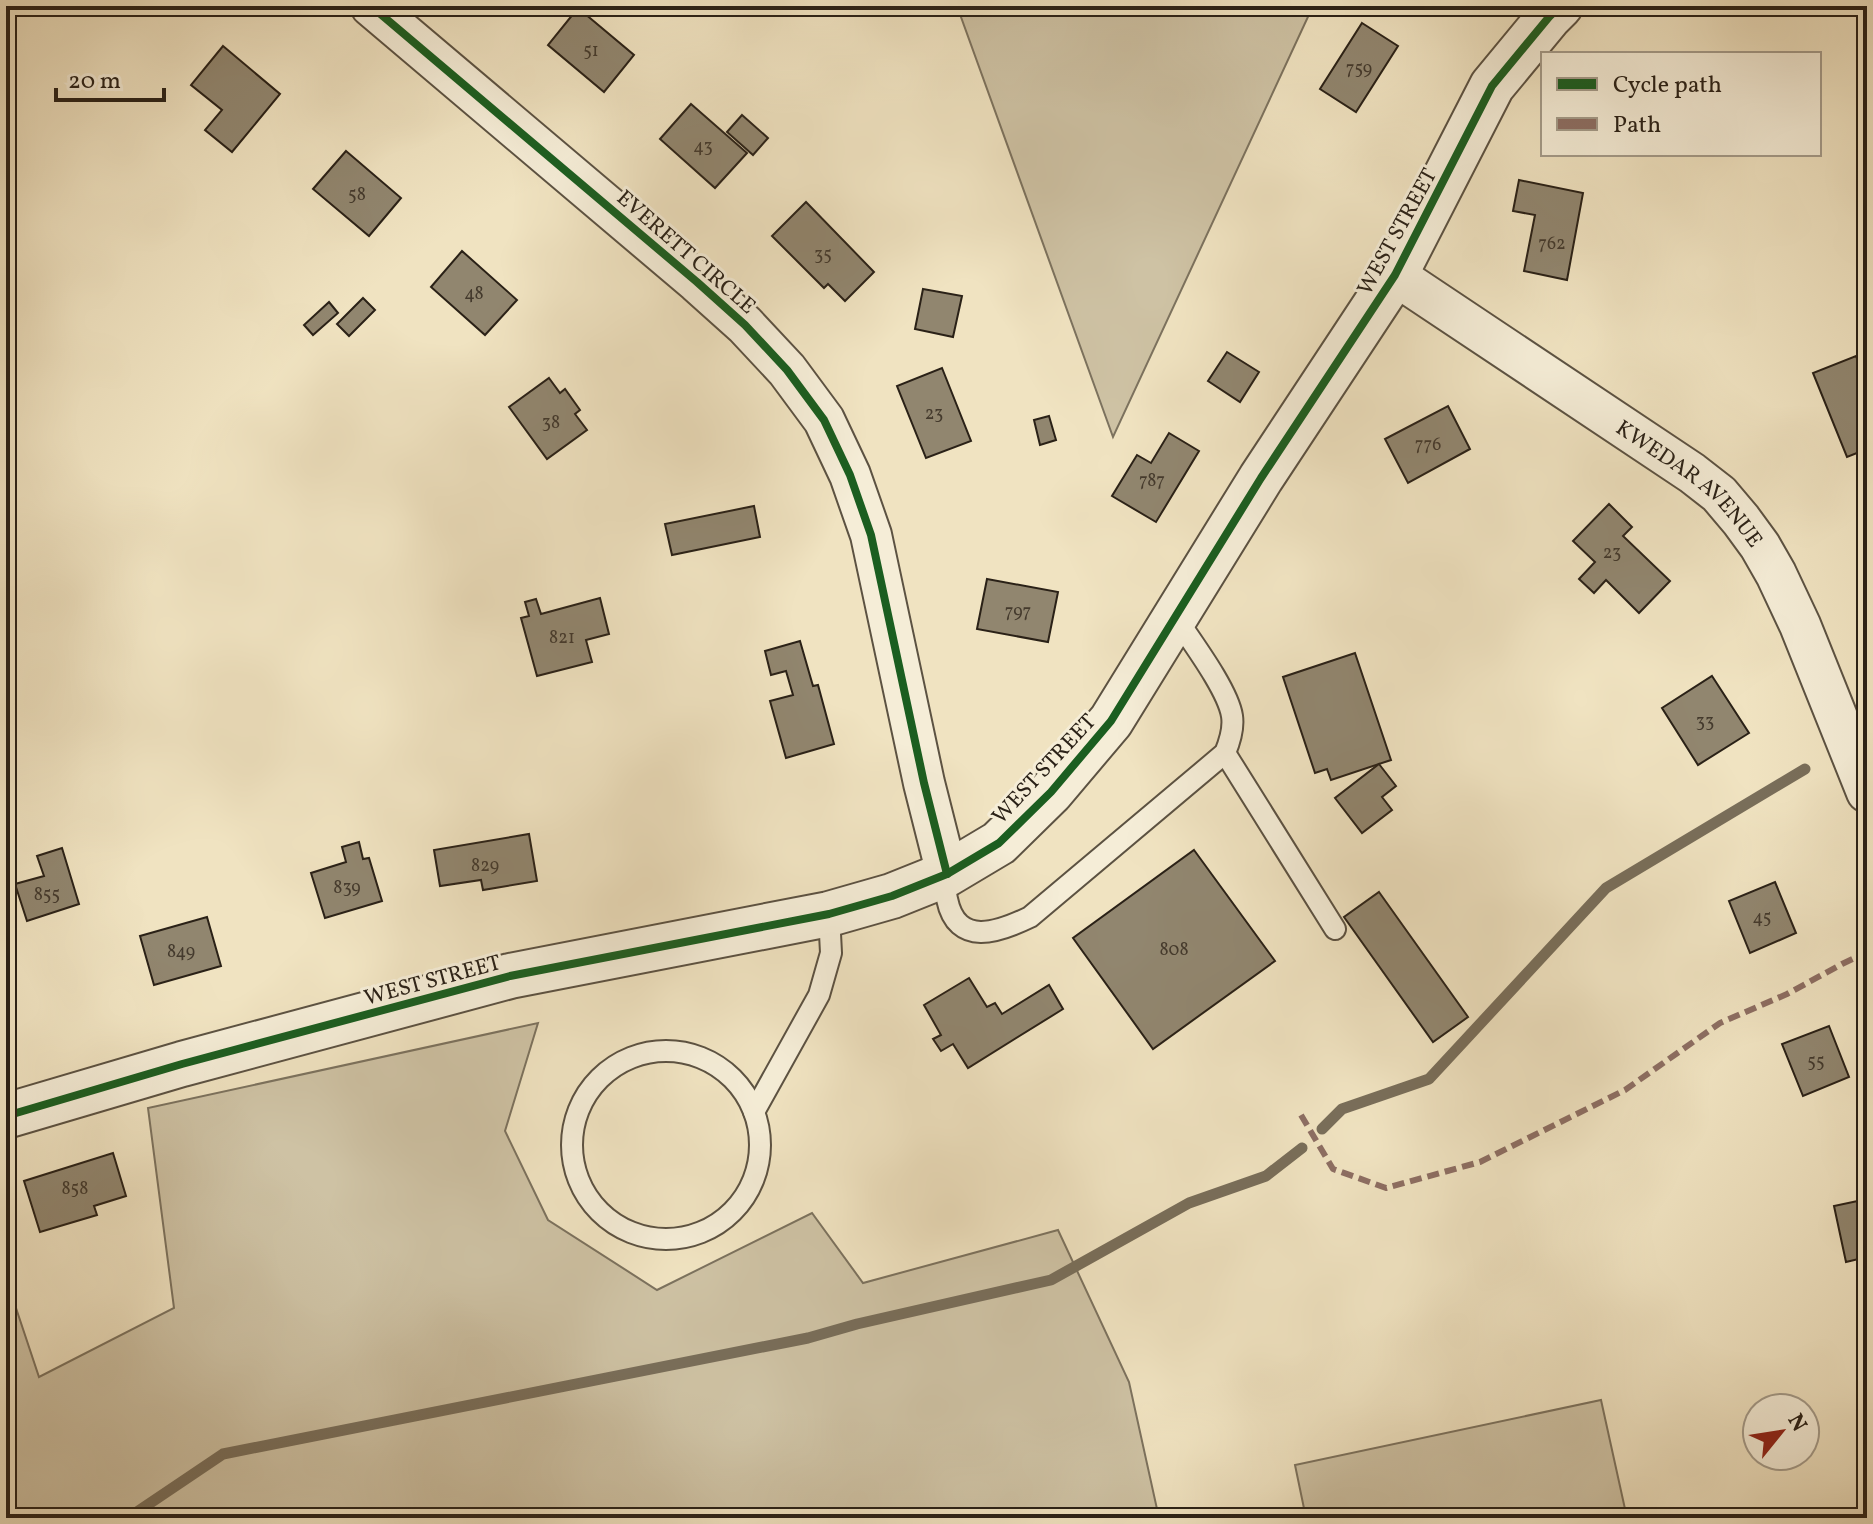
<svg xmlns="http://www.w3.org/2000/svg" width="1873" height="1524" viewBox="0 0 1873 1524" font-family="Vollkorn,serif">
	<rect width="100%" height="100%" fill="#f0e3c1"/>
	<filter id="stains"><feTurbulence type="fractalNoise" baseFrequency=".0025" numOctaves="4"/><feColorMatrix values="0 0 0 0 .2 0 0 0 0 .09 0 0 0 0 .02 0 0 0 .5 -.17"/></filter>
	<radialGradient id="worn" r=".72"><stop offset=".6" stop-color="#630" stop-opacity="0"/><stop offset="1" stop-color="#630" stop-opacity=".3"/></radialGradient>
	<g fill="#cec2a4" stroke="#7c725e" stroke-width="2">
		<polygon points="957,6 1313,6 1113,437"/>
		<polygon points="538,1023 505,1131 548,1220 657,1290 812,1213 863,1283 1058,1230 1129,1382 1159,1518 6,1518 6,1278 39,1377 174,1308 148,1108"/>
		<polygon points="1601,1400 1627,1518 1306,1518 1295,1465"/>
	</g>
	<g fill="none" stroke-linecap="round" stroke-linejoin="round">
		<g stroke="#796e5a" stroke-width="11">
			<polyline points="1322,1129 1342,1109 1429,1079 1606,888 1805,769"/>
			<polyline points="128,1518 223,1454 808,1338 857,1324 1051,1280 1189,1203 1266,1176 1302,1148"/>
		</g>
	</g>
	<g fill="#91866f" stroke="#2a2117" stroke-width="2">
		<polygon points="578,8 634,55 604,92 548,45"/>
		<polygon points="1362,23 1398,46 1356,112 1320,89"/>
		<polygon points="223,46 280,94 232,152 205,130 222,110 191,85"/>
		<polygon points="691,104 747,153 715,188 660,139"/>
		<polygon points="742,115 768,138 753,155 727,132"/>
		<polygon points="346,151 401,198 369,236 313,189"/>
		<polygon points="1519,180 1583,193 1567,280 1524,271 1535,215 1513,211"/>
		<polygon points="806,202 874,272 845,301 828,284 824,288 772,236"/>
		<polygon points="462,251 517,300 485,335 431,287"/>
		<polygon points="923,289 962,296 953,337 915,329"/>
		<polygon points="363,298 375,310 349,336 337,324"/>
		<polygon points="329,302 338,313 313,335 304,325"/>
		<polygon points="1227,352 1259,372 1240,402 1208,381"/>
		<polygon points="1856,356 1867,383 1867,449 1847,457 1813,373"/>
		<polygon points="942,368 971,441 926,458 897,386"/>
		<polygon points="549,378 560,393 565,389 580,410 575,414 587,430 547,459 509,407"/>
		<polygon points="1448,406 1470,449 1408,483 1385,439"/>
		<polygon points="1049,416 1056,440 1040,445 1034,420"/>
		<polygon points="1169,433 1199,451 1156,522 1112,496 1137,455 1151,463"/>
		<polygon points="1609,504 1632,527 1623,536 1670,581 1639,613 1606,580 1594,593 1579,579 1595,562 1573,541"/>
		<polygon points="754,506 760,537 672,555 665,524"/>
		<polygon points="987,579 1058,592 1048,642 977,629"/>
		<polygon points="600,598 609,634 586,640 592,662 537,676 521,618 529,616 525,602 536,599 541,614"/>
		<polygon points="800,641 813,686 818,685 834,744 786,758 770,701 793,695 786,671 771,675 765,651"/>
		<polygon points="1355,653 1391,760 1331,780 1327,769 1315,773 1283,677"/>
		<polygon points="1712,676 1749,733 1698,765 1662,708"/>
		<polygon points="1379,764 1396,786 1382,797 1392,810 1362,833 1335,798"/>
		<polygon points="529,834 537,881 483,890 481,880 440,886 434,850"/>
		<polygon points="359,842 363,859 369,858 382,901 325,918 311,873 346,862 342,847"/>
		<polygon points="62,848 79,904 27,921 15,884 44,876 37,856"/>
		<polygon points="1194,850 1275,961 1153,1049 1073,938"/>
		<polygon points="1775,882 1796,933 1750,953 1729,901"/>
		<polygon points="1379,892 1468,1017 1433,1042 1344,917"/>
		<polygon points="207,917 221,966 154,985 140,936"/>
		<polygon points="969,978 987,1007 995,1003 1002,1014 1049,985 1063,1009 968,1068 953,1044 941,1051 933,1039 941,1035 924,1005"/>
		<polygon points="1829,1026 1849,1077 1803,1096 1782,1044"/>
		<polygon points="113,1153 126,1196 94,1206 97,1215 40,1232 24,1181"/>
		<polygon points="1867,1199 1867,1257 1846,1262 1834,1206"/>
	</g>
	<g fill="none" stroke-linecap="round" stroke-linejoin="round">
		<g stroke="#5c5242" stroke-width="24">
			<g id="service">
				<polyline points="1225,753 1335,929"/>
				<path d="M947,874c0,8 -2,18 0,25 10,49 52,33 83,18l195,-164c5,-12 9,-24 7,-37 -4,-26 -40,-74 -56,-98"/>
				<circle cx="666" cy="1145" r="94"/>
				<polyline points="754,1112 819,995 831,953 829,914"/>
			</g>
		</g>
		<g stroke="#5c5242" stroke-width="44">
			<g id="minor">
				<polyline points="371,6 697,282 745,325 787,370 824,420 850,475 871,535 924,783 947,874"/>
				<path id="s1" d="M1395,275l297,198 27,21 22,26 19,26 16,28 24,51 67,167"/>
			</g>
		</g>
		<g stroke="#5c5242" stroke-width="48">
			<polyline id="tertiary" points="6,1116 182,1064 510,976 829,914 892,896 947,874 999,843 1051,792 1111,721 1261,478 1395,275 1492,86 1549,17 1560,6"/>
		</g>
		<use href="#service" stroke="#f5edd7" stroke-width="20"/>
		<use href="#minor" stroke="#f5edd7" stroke-width="40"/>
		<use href="#tertiary" stroke="#f5edd7" stroke-width="44"/>
		<polyline stroke="#8d6e63" stroke-width="6" stroke-dasharray="12 6" stroke-linecap="butt" points="1301,1115 1333,1169 1386,1188 1480,1162 1625,1090 1720,1023 1787,994 1842,964 1867,952"/>
		<g stroke="#f5edd7" stroke-width="13">
			<g id="cycleway">
				<polyline points="371,6 697,282 745,325 787,370 824,420 850,475 871,535 924,783 947,874"/>
				<polyline points="6,1116 182,1064 510,976 829,914 892,896 947,874 999,843 1051,792 1111,721 1261,478 1395,275 1492,86 1549,17 1560,6"/>
			</g>
		</g>
		<use href="#cycleway" stroke="#1b5e20" stroke-width="8"/>
	</g>
	<g text-anchor="middle" stroke-width="6" stroke-linejoin="round" paint-order="stroke">
		<g font-size="18" fill="#443a2d">
			<text x="591" y="56">51</text>
			<text x="1359" y="74">759</text>
			<text x="703" y="152">43</text>
			<text x="357" y="200">58</text>
			<text x="1552" y="249">762</text>
			<text x="823" y="260">35</text>
			<text x="474" y="299">48</text>
			<text x="934" y="419">23</text>
			<text x="551" y="428">38</text>
			<text x="1428" y="450">776</text>
			<text x="1152" y="486">787</text>
			<text x="1612" y="558">23</text>
			<text x="1018" y="617">797</text>
			<text x="562" y="643">821</text>
			<text x="1705" y="727">33</text>
			<text x="485" y="871">829</text>
			<text x="347" y="893">839</text>
			<text x="47" y="900">855</text>
			<text x="1762" y="923">45</text>
			<text x="1174" y="955">808</text>
			<text x="181" y="957">849</text>
			<text x="1816" y="1067">55</text>
			<text x="75" y="1194">858</text>
		</g>
		<g font-size="22" fill="#2a2117" stroke="#f5edd7">
			<text transform="translate(1396 231) rotate(-61)" y="8">WEST STREET</text>
			<text transform="translate(687 251) rotate(41)" y="8">EVERETT CIRCLE</text>
			<text dy="8" stroke="none"><textPath href="#s1" startOffset="362">KWEDAR AVENUE</textPath></text>
			<text transform="translate(1043 768) rotate(-47)" y="8">WEST STREET</text>
			<text transform="translate(432 979) rotate(-15)" y="8">WEST STREET</text>
		</g>
	</g>
	<rect width="1873" height="1524" fill="none" stroke="#f0e3c1" stroke-width="32"/>
	<rect x="8" y="8" width="1857" height="1508" fill="none" stroke="#2a2117" stroke-width="4"/>
	<rect x="16" y="16" width="1841" height="1492" fill="none" stroke="#2a2117" stroke-width="2"/>
	<rect x="1541" y="52" width="280" height="104" fill="#f5edd7" stroke="#a49b8a" stroke-width="2"/>
	<rect x="1557" y="78" width="40" height="12" fill="#1b5e20" stroke="#a49b8a" stroke-width="2"/>
	<text x="1613" y="92" font-size="24" fill="#2a2117">Cycle path</text>
	<rect x="1557" y="118" width="40" height="12" fill="#8d6e63" stroke="#a49b8a" stroke-width="2"/>
	<text x="1613" y="132" font-size="24" fill="#2a2117">Path</text>
	<g transform="translate(1781 1432) rotate(60)"><circle r="38" fill="#f5edd7" stroke="#a49b8a" stroke-width="2"/>
	<path d="M0-6L14 30L0 20L-14 30Z" fill="#8f2418"/>
	<text y="-12" font-size="22" font-weight="bold" text-anchor="middle" fill="#2a2117">N</text>
	</g>
	<path d="M56 88v12h108v-12" fill="none" stroke="#2a2117" stroke-width="4"/>
	<text x="68" y="88" font-size="24" fill="#2a2117" stroke="#f5edd7" stroke-width="6" paint-order="stroke">20 m</text>
	<rect width="100%" height="100%" filter="url(#stains)"/>
	<rect width="100%" height="100%" fill="url(#worn)"/>
</svg>
